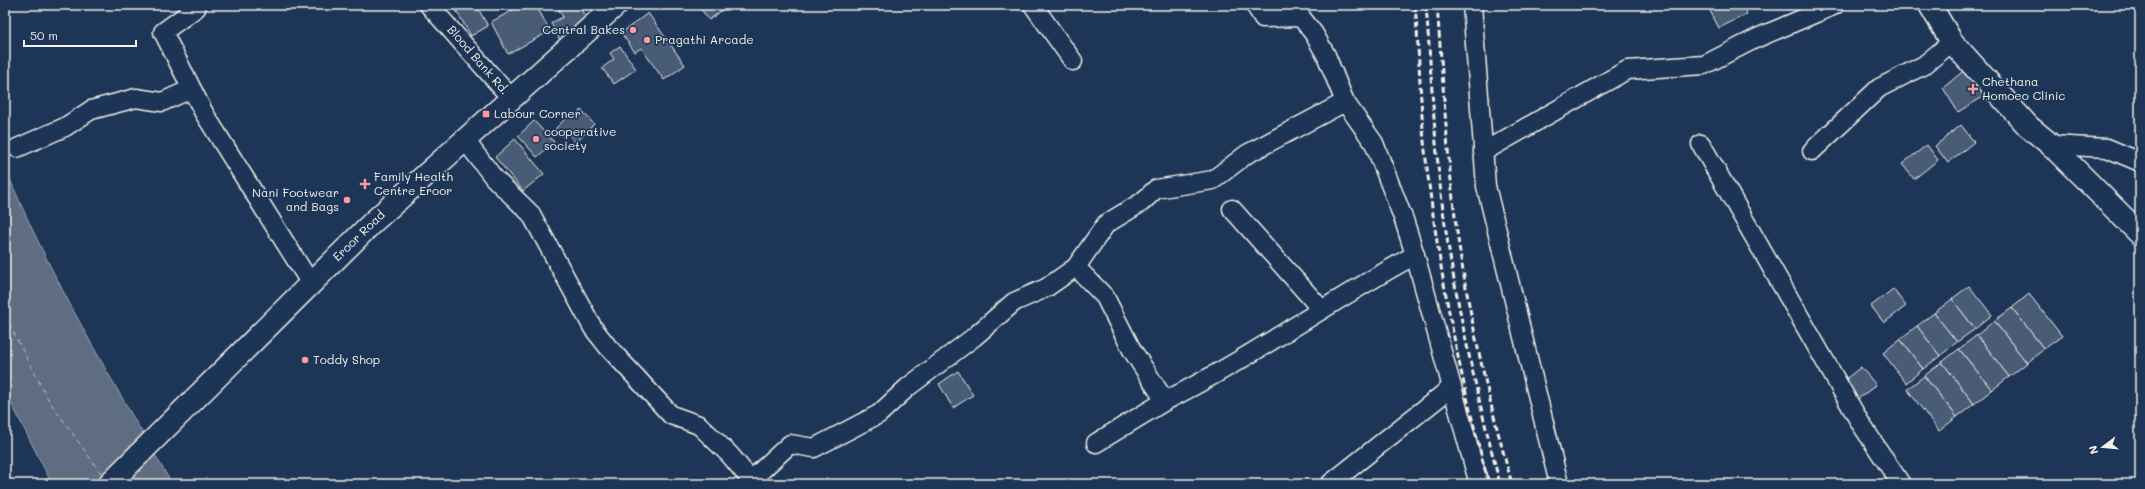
<svg xmlns="http://www.w3.org/2000/svg" width="2145" height="489" viewBox="0 0 2145 489" font-family="Mali,sans-serif">
	<rect width="100%" height="100%" fill="#1d3557"/>
	<filter id="ink" filterUnits="userSpaceOnUse"><feTurbulence type="fractalNoise" baseFrequency=".025" numOctaves="2"/><feDisplacementMap in="SourceGraphic" scale="8" xChannelSelector="R" yChannelSelector="G"/><feConvolveMatrix kernelMatrix="1 2 1 2 8 2 1 2 1" color-interpolation-filters="sRGB"/></filter>
	<g filter="url(#ink)">
		<path fill="#5e6d82" stroke="#9aa2ab" d="M5,167c45,111 107,213 167,317h-120l-47,-93z"/>
		<g fill="none" stroke-linecap="round" stroke-linejoin="round">
			<polyline stroke="#c0c3c4" stroke-width="1" stroke-dasharray="5 4" stroke-linecap="butt" points="5,316 48,399 102,475"/>
		</g>
		<g fill="#485b74" stroke="#f4f1e8">
			<polygon points="453,5 476,5 488,26 471,36"/>
			<polygon points="522,5 536,5 550,31 508,54 491,22"/>
			<polygon points="556,5 579,5 589,25 560,40 551,23 563,17"/>
			<polygon points="698,5 729,5 709,20"/>
			<polygon points="1707,5 1742,5 1747,14 1719,28"/>
			<polygon points="648,13 685,65 664,80 641,48 635,52 621,33"/>
			<polygon points="620,46 636,69 614,84 602,68 614,59 610,53"/>
			<polygon points="1969,66 1988,94 1958,112 1943,88"/>
			<polygon points="581,110 594,124 576,143 568,134 563,137 555,129 570,114 573,117"/>
			<polygon points="534,121 554,142 537,157 518,136"/>
			<polygon points="1961,125 1974,142 1948,163 1935,146"/>
			<polygon points="515,139 544,174 523,191 495,157"/>
			<polygon points="1927,145 1938,160 1914,179 1902,164"/>
			<polygon points="1969,286 1992,315 1975,329 1952,299"/>
			<polygon points="1893,289 1906,306 1884,323 1871,306"/>
			<polygon points="2029,294 2062,336 2044,349 2012,308"/>
			<polygon points="1952,299 1975,329 1957,342 1934,313"/>
			<polygon points="2012,308 2044,349 2027,363 1994,321"/>
			<polygon points="1934,313 1957,342 1940,356 1917,326"/>
			<polygon points="1994,321 2027,363 2009,377 1977,335"/>
			<polygon points="1917,326 1940,356 1923,369 1900,339"/>
			<polygon points="1977,335 2009,377 1992,390 1959,349"/>
			<polygon points="1900,339 1923,369 1906,383 1883,353"/>
			<polygon points="1959,349 1992,390 1974,404 1942,362"/>
			<polygon points="1942,362 1974,404 1957,417 1924,376"/>
			<polygon points="1861,367 1876,385 1857,400 1843,381"/>
			<polygon points="958,371 973,395 953,408 939,384"/>
			<polygon points="1924,376 1957,417 1939,431 1907,389"/>
		</g>
		<g fill="none" stroke-linecap="round" stroke-linejoin="round">
			<g stroke="#f4f1e8" stroke-width="21">
				<g id="street">
					<polyline points="195,5 196,8 163,32 204,113 311,284"/>
					<polyline points="429,5 511,98"/>
					<polyline points="1033,5 1073,61"/>
					<polyline points="1255,5 1263,18 1301,17 1314,34 1326,55 1345,102 1374,143 1404,220 1415,255 1479,484"/>
					<polyline points="1472,5 1486,186 1559,484"/>
					<polyline points="465,140 494,178 531,214 593,328 608,347 671,415 699,425 730,455 754,484"/>
					<polyline points="1701,144 1861,424 1901,484"/>
					<polyline points="2051,145 2107,148 2140,162"/>
					<polyline points="17,148 65,127 91,110 136,98 162,102 191,89"/>
					<polyline points="1812,151 1879,88 1924,65 1952,42"/>
					<polyline points="1483,152 1627,70 1704,65 1757,38 1835,5"/>
					<polyline points="1232,209 1321,309"/>
					<path d="M1076,267l29,30 27,53 33,51c86,-43 165,-100 250,-146"/>
					<polyline points="1096,443 1165,401"/>
					<polyline points="751,480 790,444 814,448 879,414 908,387 974,337 1014,302 1046,288 1076,267 1106,224 1142,202 1156,189 1213,180 1247,154 1345,102"/>
					<polyline points="1330,484 1452,387"/>
				</g>
			</g>
			<g stroke="#f4f1e8" stroke-width="25">
				<g id="secondary">
					<polyline points="1930,5 1952,42 2028,126 2051,145 2140,234"/>
					<polyline points="109,484 373,222 616,5"/>
				</g>
			</g>
			<use href="#street" stroke="#1d3557" stroke-width="18"/>
			<use href="#secondary" stroke="#1d3557" stroke-width="22"/>
			<g stroke="#f4f1e8" stroke-width="3" stroke-dasharray="6 3" stroke-linecap="butt">
				<path d="M1415,5c4,45 5,91 9,136 12,115 34,231 65,343"/>
				<path d="M1426,5c6,77 9,156 21,233 13,83 32,165 53,246"/>
				<path d="M1437,5c6,76 10,152 20,227 12,85 32,170 55,252"/>
			</g>
		</g>
	</g>
	<g fill="#ff9aa2" stroke="#1d3557" stroke-width="1.5">
		<circle cx="633" cy="30" r="4"/>
		<circle cx="647" cy="40" r="4"/>
		<path d="M1971 83h4v4h4v4h-4v4h-4v-4h-4v-4h4z"/>
		<rect x="482" y="110" width="8" height="8" rx="2"/>
		<circle cx="536" cy="139" r="4"/>
		<path d="M363 178h4v4h4v4h-4v4h-4v-4h-4v-4h4z"/>
		<circle cx="347" cy="200" r="4"/>
		<circle cx="305" cy="360" r="4"/>
	</g>
	<g text-anchor="middle" stroke-width="3.5" stroke-linejoin="round" paint-order="stroke">
		<g font-size="12" fill="#f4f1e8" stroke="#1d3557" text-anchor="start">
			<text x="625" y="34" text-anchor="end">Central Bakes</text>
			<text x="655" y="44">Pragathi Arcade</text>
			<text x="1982" y="86">Chethana<tspan x="1982" dy="14">Homoeo Clinic</tspan></text>
			<text x="494" y="118">Labour Corner</text>
			<text x="544" y="136">cooperative<tspan x="544" dy="14">society</tspan></text>
			<text x="374" y="181">Family Health<tspan x="374" dy="14">Centre Eroor</tspan></text>
			<text x="339" y="197" text-anchor="end">Nani Footwear<tspan x="339" dy="14">and Bags</tspan></text>
			<text x="313" y="364">Toddy Shop</text>
		</g>
		<g font-size="12" fill="#f4f1e8" stroke="#1d3557">
			<text transform="translate(478 60) rotate(49)" y="4">Blood Bank Rd.</text>
			<text transform="translate(359 236) rotate(-44)" y="4">Eroor Road</text>
		</g>
	</g>
	<rect width="2145" height="489" fill="none" stroke="#1d3557" stroke-width="20"/>
	<rect x="10" y="10" width="2125" height="469" fill="none" stroke="#f4f1e8" stroke-width="1.5" filter="url(#ink)"/>
	<g transform="translate(2103 447) rotate(254)" stroke="#1d3557" stroke-width="3" paint-order="stroke">
	<path d="M0-3L7 15L0 10L-7 15Z" fill="#f4f1e8"/>
	<text y="-6" font-size="11" font-weight="bold" text-anchor="middle" fill="#f4f1e8">N</text>
	</g>
	<path d="M24 40v6h112v-6" fill="none" stroke="#f4f1e8" stroke-width="2"/>
	<text x="30" y="40" font-size="12" fill="#f4f1e8" stroke="#1d3557" stroke-width="3" paint-order="stroke">50 m</text>
</svg>
